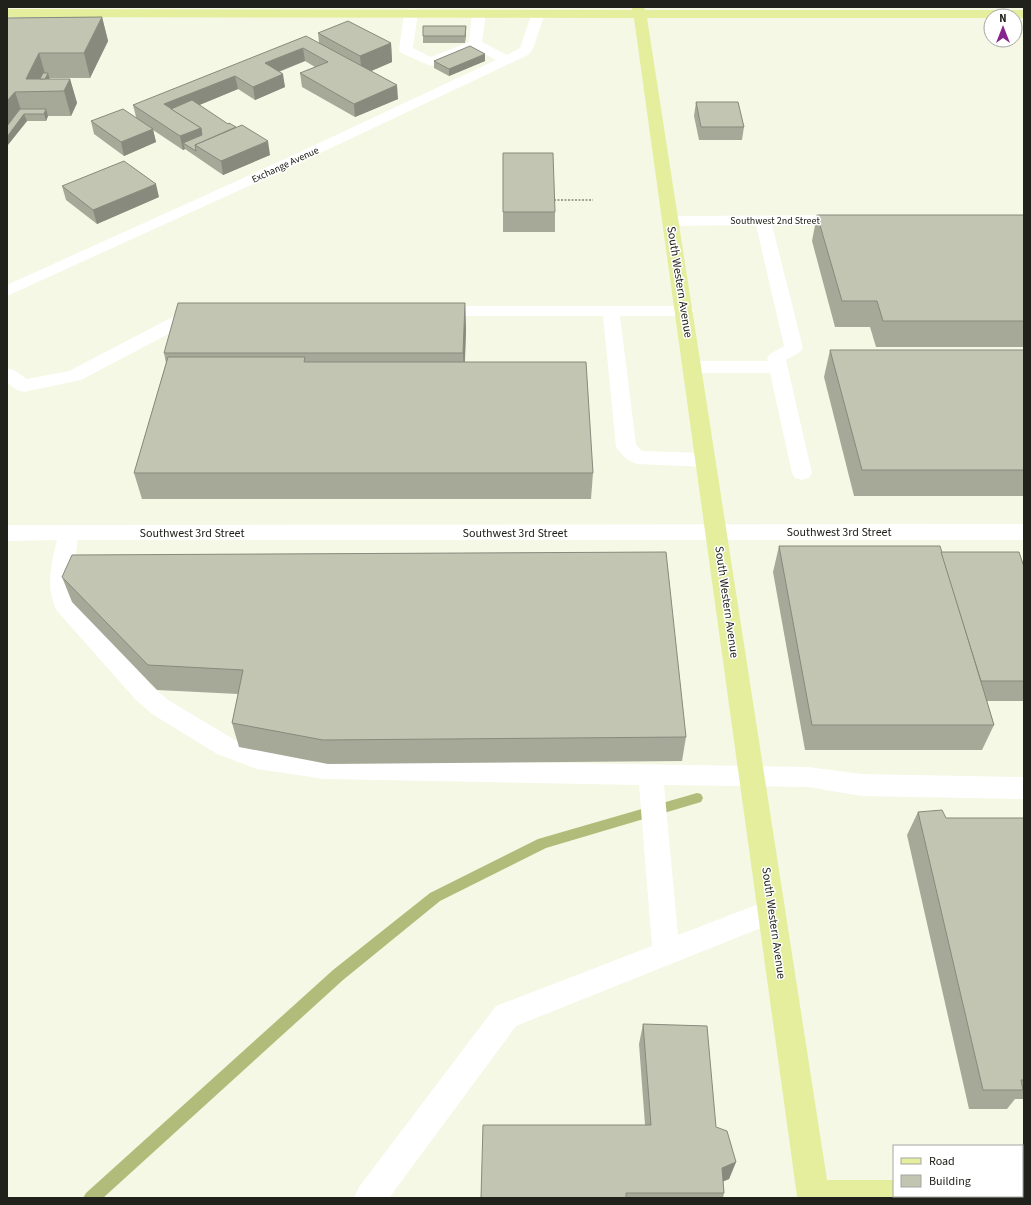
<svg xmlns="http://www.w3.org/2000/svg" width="1031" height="1205" viewBox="0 0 1031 1205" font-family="'Source Sans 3',sans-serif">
	<rect width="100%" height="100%" fill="#f4f8e4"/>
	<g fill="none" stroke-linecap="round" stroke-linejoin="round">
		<polygon fill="#b2bc7a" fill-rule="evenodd" points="697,793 701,794 703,798 701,802 546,848 440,901 343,980 103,1198 83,1198 86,1193 333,970 430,893 538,839"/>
		<polyline stroke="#85887a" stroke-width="1.5" stroke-dasharray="2 1.5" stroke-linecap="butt" points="554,200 593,200"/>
		<g fill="#fff" fill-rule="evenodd">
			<polygon points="411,9 416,10 418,13 413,48 431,57 469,42 472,13 474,10 484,10 486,13 482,42 507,55 520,48 533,10 543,10 545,13 533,49 528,55 295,165 7,296 7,285 285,159 496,60 475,49 431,66 401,53 399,50 404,13 406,10"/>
			<polygon points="845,215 851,217 853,220 851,223 845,225 772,225 803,348 800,352 786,360 812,473 809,478 802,480 795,478 792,473 770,373 693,373 686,371 684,367 686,363 693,361 768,361 767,358 770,354 784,346 756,225 671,226 665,224 663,221 665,218 671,216"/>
			<path d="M436,306h249l6,1 3,4 -3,4 -6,1h-65l16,129 6,6 64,2 7,2 3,5 -3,5 -7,2 -69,-3c-9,-3 -16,-9 -21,-17l-13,-131h-167l-6,-1 -3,-4 3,-4z"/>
			<polygon points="197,309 203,310 206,314 203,318 195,320 81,380 24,392 17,390 7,383 7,368 14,370 27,379 69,371 184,311"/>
			<path d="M1024,524v16h-946l-7,38 4,23 77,85 16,14 67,40 22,9 67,10 484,8 54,7 162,3v22l-162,-3 -54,-9 -144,-2 14,150 94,-36 9,3 4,9 -4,9 -265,106 -127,172h-35l5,-11 137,-181 156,-60 -13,-161 -315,-6 -67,-10 -40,-15 -65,-40 -16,-14 -79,-89c-12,-23 -6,-47 0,-71l-50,1v-16z"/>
		</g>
		<g fill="#e5ee9c" fill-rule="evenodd">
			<polygon points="632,7 644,7 645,10 1024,10 1024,18 1015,18 1015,16 991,16 991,18 647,18 827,1180 894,1180 894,1196 910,1196 909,1198 798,1198 797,1196 634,18 7,17 7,9 632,10"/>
			<polygon points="1022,1180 1024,1180 1024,1198 1007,1198 1006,1196 1022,1196"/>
		</g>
	</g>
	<g fill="#a6a998">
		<polygon points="102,17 108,41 90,78 49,78 50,79 70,79 77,103 71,116 48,116 46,121 27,121 7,146 7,18"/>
		<polygon points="466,26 466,32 465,43 423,43 423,36"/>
		<polygon points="318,33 391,43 392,62 371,71 398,99 355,117 302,87 300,73 315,67 305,61 279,72 285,87 255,100 238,89 199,105 270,155 223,175 185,149 183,150 153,130 156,142 124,156 94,134 91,121 136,117 133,105 319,43"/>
		<polygon points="434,61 485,61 449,76 434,68"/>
		<polygon points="696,102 744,127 742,140 699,140 694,116"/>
		<polygon points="62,186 159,197 97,224 66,200"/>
		<rect x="503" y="212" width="52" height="20"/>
		<polygon points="817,215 1024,215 1024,347 876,347 870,327 835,327 812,241"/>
		<polygon points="465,303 466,329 465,362 593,473 591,499 142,499 134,473 166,363 164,353"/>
		<polygon points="830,350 1024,350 1024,496 854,496 824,377"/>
		<polygon points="779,546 941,552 1024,567 1024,701 987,701 994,725 982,750 805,750 773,572"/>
		<polygon points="62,577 686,737 682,761 328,764 239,747 232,723 238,694 157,690 72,602"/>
		<polygon points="918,812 946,818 1024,818 1024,1099 1015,1099 1007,1109 969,1109 907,835"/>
		<polygon points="643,1024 716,1127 736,1162 729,1179 723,1181 724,1193 723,1198 481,1198 645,1125 639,1044"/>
	</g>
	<g fill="#878a7c">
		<polygon points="102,17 108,41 90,78 84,53"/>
		<polygon points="466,26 466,32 465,43 465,36"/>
		<polygon points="391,43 392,62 362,75 360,56"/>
		<polygon points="303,48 305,61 267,76 265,63"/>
		<polygon points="39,53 46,77 48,73 50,80 26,79"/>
		<polygon points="485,54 485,61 449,76 449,69"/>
		<polygon points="283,74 285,87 255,100 253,87"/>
		<polygon points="235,76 238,89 173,116 164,104"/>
		<polygon points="70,79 77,103 71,116 64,91"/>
		<polygon points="397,85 398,99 355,117 354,104"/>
		<polygon points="15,92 23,116 7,136 7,101"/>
		<polygon points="46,109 48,116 46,121 44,114"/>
		<polygon points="24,114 27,121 7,146 7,137"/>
		<polygon points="201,128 203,142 183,143 185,149 183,150 180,136"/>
		<polygon points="153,129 156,142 124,156 121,142"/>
		<polygon points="268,141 270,155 223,175 221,161"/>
		<polygon points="156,184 159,197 97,224 93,210"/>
		<polygon points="465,303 466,329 464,379 463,353"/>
		<polygon points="736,1162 729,1179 715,1185 722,1168"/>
	</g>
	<g fill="#c1c5b1" stroke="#878a7c">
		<polygon points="102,17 84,53 39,53 26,79 70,79 64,91 15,92 7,101 7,18"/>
		<polygon points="348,21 391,43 360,56 318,33"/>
		<polygon points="423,26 466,26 465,36 423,36"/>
		<polygon points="306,36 397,85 354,104 300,73 328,62 303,48 265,63 283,74 253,87 235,76 164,104 201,128 180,136 133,105"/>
		<polygon points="470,46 485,54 449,69 434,61"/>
		<polygon points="43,73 48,73 45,79 40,79"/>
		<polygon points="192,100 228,124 229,123 236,127 195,145 196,151 183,143 202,135 201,128 171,109"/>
		<polygon points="696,102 738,102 744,127 701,127"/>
		<polygon points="20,109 46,109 44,114 24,114 7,137 7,126"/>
		<polygon points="123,109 153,129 121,142 91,121"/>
		<polygon points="242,125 268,141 221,161 195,145"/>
		<polygon points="503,153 553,153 555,212 503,212"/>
		<polygon points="124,161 156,184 93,210 62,186"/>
		<polygon points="817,215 1024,215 1024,321 883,321 877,301 842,301"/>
		<polygon points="178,303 465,303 463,353 164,353"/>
		<polygon points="830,350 1024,350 1024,470 862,470"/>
		<polygon points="168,357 305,357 304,362 586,362 593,473 134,473"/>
		<polygon points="779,546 940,546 994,725 812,725"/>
		<polygon points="666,552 686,737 323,740 232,723 243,670 148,665 62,577 72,555"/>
		<polygon points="941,552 1019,552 1024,567 1024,681 981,681"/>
		<polygon points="942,810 946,818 1024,818 1024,1080 1021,1080 1023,1090 983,1090 918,812"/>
		<polygon points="643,1024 707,1026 716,1127 727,1131 736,1162 722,1168 724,1193 626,1193 626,1198 481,1198 483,1125 651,1125"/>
	</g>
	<g text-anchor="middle" stroke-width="3" stroke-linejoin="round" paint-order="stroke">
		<g font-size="10" fill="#20211a" stroke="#fff">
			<text transform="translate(285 164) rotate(-25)" y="4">Exchange Avenue</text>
			<text x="775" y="224">Southwest 2nd Street</text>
		</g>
		<g font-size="12" fill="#20211a" stroke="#fff">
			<text transform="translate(680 282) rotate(81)" y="4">South Western Avenue</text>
			<text x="839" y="536">Southwest 3rd Street</text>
			<text x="192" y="537">Southwest 3rd Street</text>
			<text x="515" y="537">Southwest 3rd Street</text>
			<text transform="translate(727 602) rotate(82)" y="4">South Western Avenue</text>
			<text transform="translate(774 923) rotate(82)" y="4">South Western Avenue</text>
		</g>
	</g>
	<rect width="1031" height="1205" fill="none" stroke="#20211a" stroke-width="16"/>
	<rect x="893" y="1145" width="130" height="52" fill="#ffffff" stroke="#a6a6a3"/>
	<rect x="901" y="1158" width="20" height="6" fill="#e5ee9c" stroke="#a6a6a3"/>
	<text x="929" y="1165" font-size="12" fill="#20211a">Road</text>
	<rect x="901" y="1175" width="20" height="12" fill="#c1c5b1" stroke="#a6a6a3"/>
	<text x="929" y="1185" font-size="12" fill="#20211a">Building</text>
	<g transform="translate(1003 28)"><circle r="19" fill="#ffffff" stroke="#a6a6a3"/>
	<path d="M0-3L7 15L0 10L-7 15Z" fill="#87258e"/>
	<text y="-6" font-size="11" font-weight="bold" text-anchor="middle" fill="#20211a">N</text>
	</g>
</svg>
